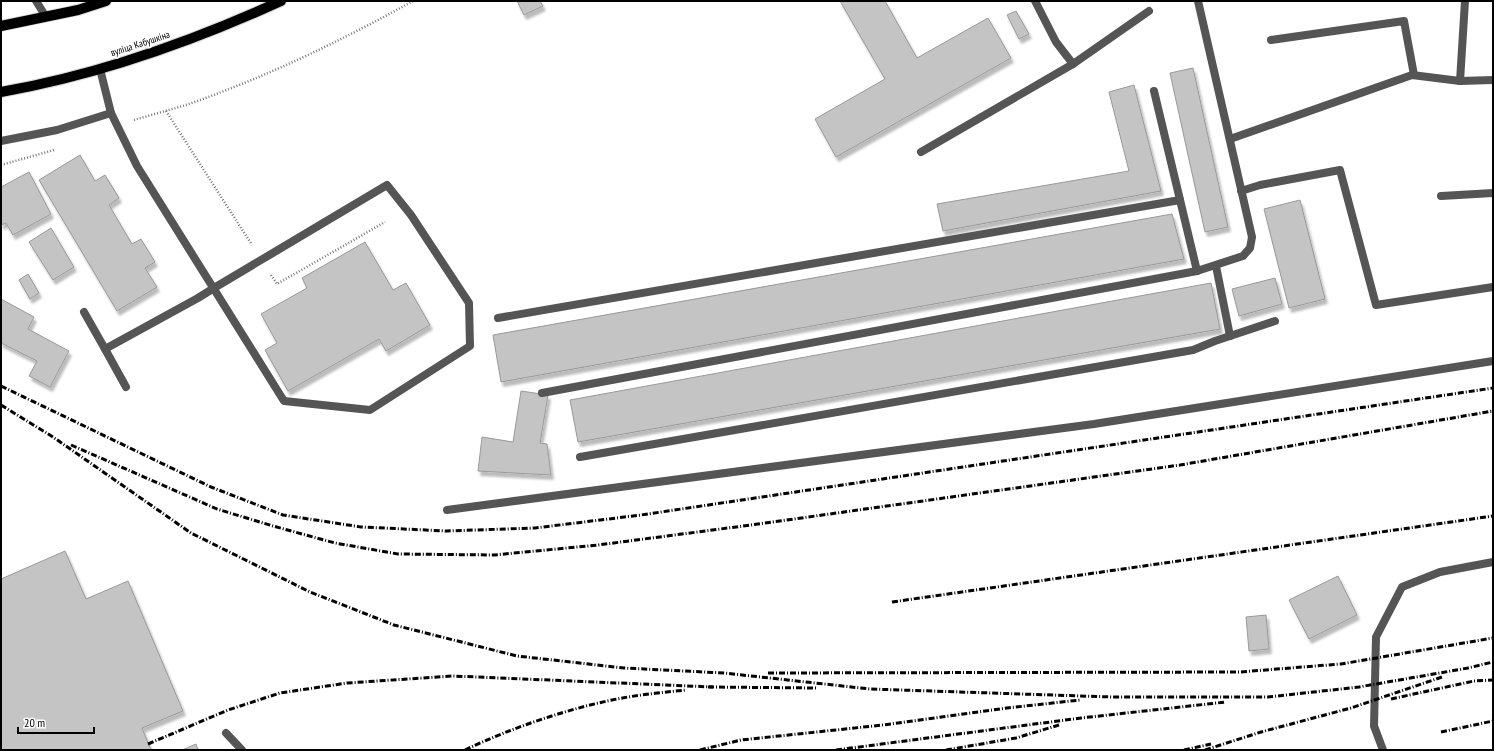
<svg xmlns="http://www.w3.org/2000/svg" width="1494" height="751" viewBox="0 0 1494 751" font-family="'PT Sans Narrow',sans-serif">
	<defs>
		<filter id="shadow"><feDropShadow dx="2.5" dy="4.5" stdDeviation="1" flood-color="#0004"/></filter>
	</defs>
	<rect width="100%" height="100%" fill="#fff"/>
	<g fill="#c4c4c4" stroke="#999" filter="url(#shadow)">
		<polygon points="517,1 540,1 543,6 524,15"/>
		<polygon points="840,1 885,1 917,58 988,18 1011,58 836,157 815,119 885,79"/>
		<polygon points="1016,11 1029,34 1019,39 1007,15"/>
		<polygon points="1193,68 1228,227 1205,232 1170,73"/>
		<polygon points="1134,85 1161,191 943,231 937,204 1129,171 1109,92"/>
		<polygon points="80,155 95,181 105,175 119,198 109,205 132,244 141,239 155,262 145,268 157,287 117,311 39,180"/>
		<polygon points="29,172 51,214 13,235 6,223 1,225 1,187"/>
		<polygon points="1300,200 1325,299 1289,308 1264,209"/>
		<polygon points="1172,214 1184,259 501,382 493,335"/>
		<polygon points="51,228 74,267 53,280 29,242"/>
		<polygon points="365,242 393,290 406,283 430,325 386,351 379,339 288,391 265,350 277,343 261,314 307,288 302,278"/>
		<polygon points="28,274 39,293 30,299 19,280"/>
		<polygon points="1275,278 1282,304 1239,316 1232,289"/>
		<polygon points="1211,283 1220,329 578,442 570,400"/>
		<polygon points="1,299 34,317 28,329 69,351 50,387 29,376 37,361 1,343"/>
		<polygon points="521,391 548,395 540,443 547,444 551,475 478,471 482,437 513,442"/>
		<polygon points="65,551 86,599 128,581 183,711 142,728 151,750 1,750 1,579"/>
		<polygon points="1338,576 1357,615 1309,639 1289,600"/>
		<polygon points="1266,615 1269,649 1249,651 1246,617"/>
		<polygon points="196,744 198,750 182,750"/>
	</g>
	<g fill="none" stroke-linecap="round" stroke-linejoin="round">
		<g stroke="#dbdbdb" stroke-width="12">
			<g id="primary">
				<polyline points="1,26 78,10 106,1"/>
				<path d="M1,92c97,-17 190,-50 280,-91"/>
			</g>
		</g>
		<g stroke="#777" stroke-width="2.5" stroke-dasharray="1 2" stroke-linecap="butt">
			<polyline points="166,111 252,245"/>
			<path d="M134,120c17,-5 35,-10 52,-15 78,-27 155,-64 227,-104"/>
			<polyline points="1,165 54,150"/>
			<polyline points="271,275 277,284 385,222"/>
		</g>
		<g stroke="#555" stroke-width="8">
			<polyline points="36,1 46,17"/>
			<polyline points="1271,40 1404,21 1414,75"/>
			<polyline points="1073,64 1149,11"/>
			<polyline points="1460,81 1465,1"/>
			<polyline points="1154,91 1197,271"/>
			<polyline points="1230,139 1412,75 1460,81 1493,80"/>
			<polyline points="1,141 57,130 111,113"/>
			<polyline points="921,152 1073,64 1056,42 1035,1"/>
			<polyline points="1241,191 1260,185 1340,170 1376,305 1493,287"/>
			<polyline points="1441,196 1493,193"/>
			<polyline points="1216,266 1230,336 1275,321"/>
			<polyline points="84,312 105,349 198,298 214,288 387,185 411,215 469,303 470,346 370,410 284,401 137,166 111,113 100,69"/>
			<polyline points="498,318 1180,200"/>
			<polyline points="105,349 126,387"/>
			<polyline points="542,393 1197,271 1243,256 1250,248 1252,237 1198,1"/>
			<polyline points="580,457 1193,350 1215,341 1230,336"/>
			<polyline points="447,510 1094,424 1493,361"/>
			<polyline points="226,733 242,750"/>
			<polyline points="1383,750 1374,726 1376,637 1402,587 1440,572 1493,562"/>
		</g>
		<use href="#primary" stroke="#000" stroke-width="10"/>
		<g stroke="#000" stroke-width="3" stroke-dasharray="6 2 1 2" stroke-linecap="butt">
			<polyline points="1,386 211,487 283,515 361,527 447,531 535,528 641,515 1493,388"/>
			<polyline points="1,405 53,437 191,533 310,592 394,625 517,656 624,668 724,673 870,689 1112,697 1268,697 1359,687 1468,668 1493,662"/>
			<polyline points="71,445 217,509 273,526 335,543 398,554 494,555 598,545 751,525 1180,465 1493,411"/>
			<polyline points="892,602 1493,516"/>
			<polyline points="768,673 1240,672 1341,664 1493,638"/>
			<polyline points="708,687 816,688"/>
			<polyline points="1391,699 1474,681 1493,680"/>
			<polyline points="1441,732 1493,721"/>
			<polyline points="148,744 228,710 280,693 347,683 453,676 713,687"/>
			<path d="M465,750c48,-23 110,-44 163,-53 19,-3 39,-5 58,-7"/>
			<polyline points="700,750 741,740 883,725 1007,708 1080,700"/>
			<polyline points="836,750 1081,718 1226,702"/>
			<polyline points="946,750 1016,738 1059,725"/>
			<polyline points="1184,750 1211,744"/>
			<polyline points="1205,750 1261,732 1351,708 1442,677"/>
		</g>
	</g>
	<g text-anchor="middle" stroke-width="4" stroke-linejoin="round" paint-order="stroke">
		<g font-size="10" fill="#000" stroke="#fff">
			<text transform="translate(140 43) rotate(-18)" y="4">вуліца Кабушкіна</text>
		</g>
	</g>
	<rect width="1494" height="751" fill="none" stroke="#000000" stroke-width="4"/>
	<path d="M18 727v6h76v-6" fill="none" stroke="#000000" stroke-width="2"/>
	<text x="24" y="727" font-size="12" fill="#000000" stroke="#ffffff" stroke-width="3" paint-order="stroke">20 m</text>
</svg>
